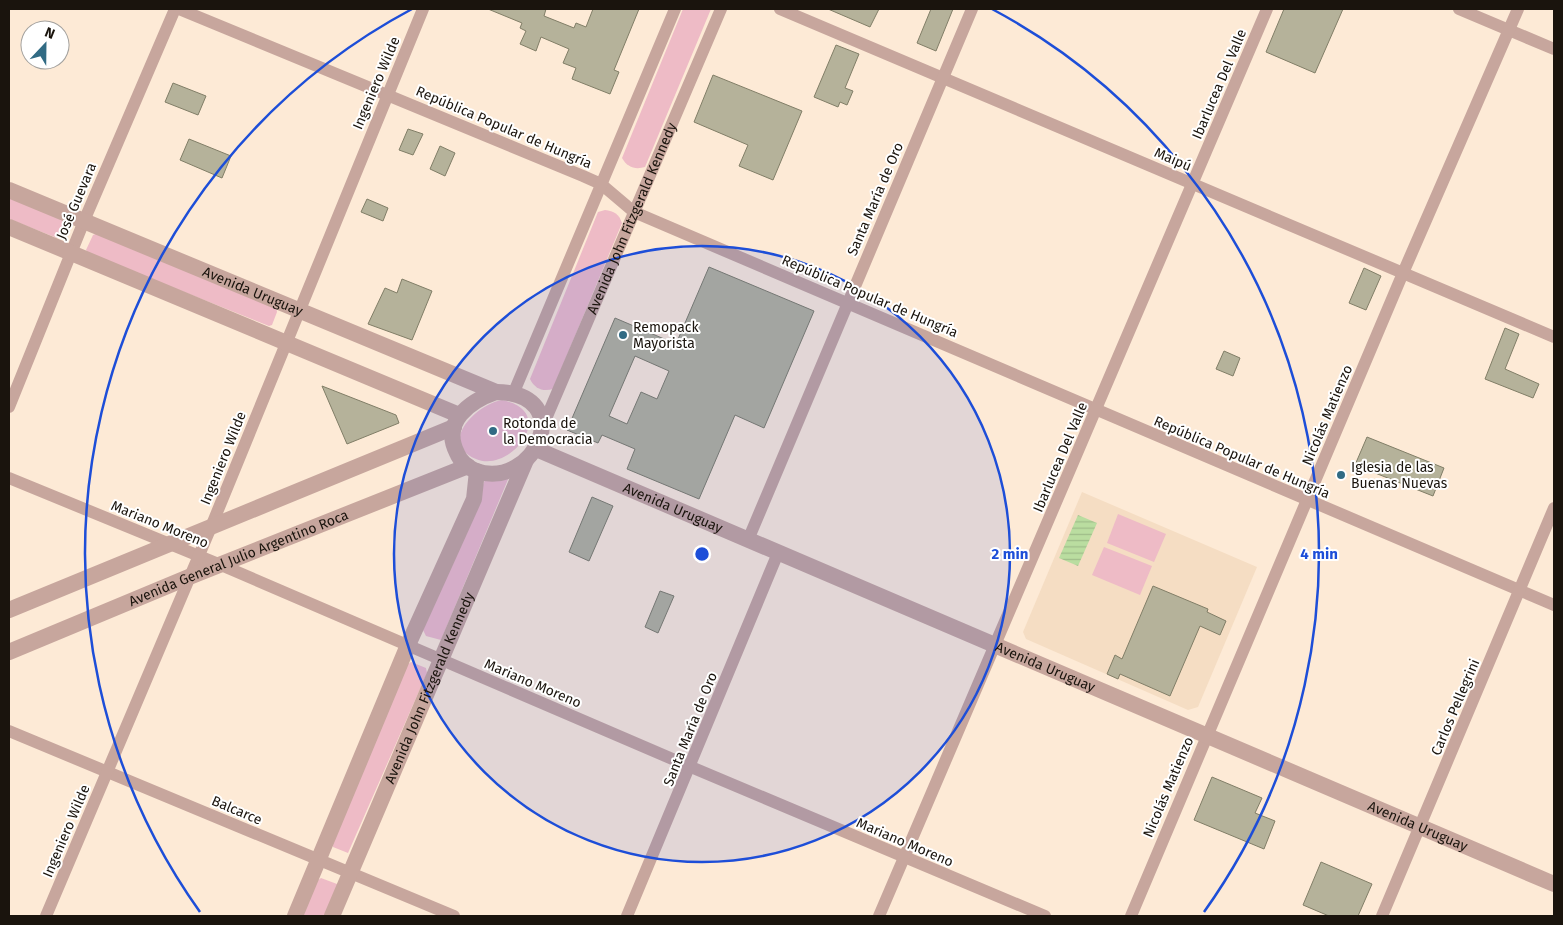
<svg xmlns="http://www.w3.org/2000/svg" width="1563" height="925" viewBox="0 0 1563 925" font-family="'Fira Sans',sans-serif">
	<defs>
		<pattern id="water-rules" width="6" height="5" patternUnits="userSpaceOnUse" patternTransform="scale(1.25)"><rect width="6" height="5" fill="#badda0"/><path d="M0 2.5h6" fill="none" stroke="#9fbd89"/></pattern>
	</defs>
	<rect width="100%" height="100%" fill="#fdead6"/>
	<polygon fill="#f5ddc3" points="1082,492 1257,567 1198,707 1188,710 1026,639 1023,632"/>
	<g fill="#eebbc6">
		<path d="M683,9h28l-66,158c-10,3 -18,0 -23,-9z"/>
		<polygon points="9,196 65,219 66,224 61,237 57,238 9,219"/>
		<path d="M605,210c9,1 14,4 17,13l-69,166c-10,3 -18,0 -23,-10l68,-167z"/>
		<polygon points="98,233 276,307 277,312 272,325 269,326 89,254 86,250 93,235"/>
		<path d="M502,400c58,11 8,74 -26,59 -39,-16 1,-55 26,-59z"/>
		<polygon points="509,477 441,640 426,636 423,630 485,480"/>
		<polygon points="1118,514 1166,534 1154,562 1107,543"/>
		<polygon points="1104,547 1152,566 1140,595 1092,575"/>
		<polygon points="411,662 426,668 427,673 348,853 333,847 332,842 407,665"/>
		<polygon points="321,878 337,884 337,889 325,916 302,916 317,881"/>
	</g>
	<polygon fill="url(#water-rules)" points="1078,515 1097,523 1078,566 1059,558"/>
	<g fill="#b5b29a" stroke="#817e67" fill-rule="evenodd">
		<polygon points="488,9 546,9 544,16 574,28 576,23 586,27 593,9 639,9 614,70 619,72 610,94 572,79 576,68 563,63 569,49 541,37 536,51 520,44 526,31 520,28 522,23"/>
		<polygon points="828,9 879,9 870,27"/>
		<polygon points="931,9 953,9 936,51 917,43"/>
		<polygon points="1284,9 1343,9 1315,73 1266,52"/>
		<polygon points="836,45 859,54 845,88 853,91 847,105 840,102 838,107 814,97"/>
		<polygon points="713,75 802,111 773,180 739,166 748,145 694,122"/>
		<polygon points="173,83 206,96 198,115 165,102"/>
		<polygon points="408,129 423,134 413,155 399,150"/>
		<polygon points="189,139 231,156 222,178 180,160"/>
		<polygon points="440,146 455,153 445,176 430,169"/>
		<polygon points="367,199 388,208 383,221 361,212"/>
		<path d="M709,267l105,44 -50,117 -29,-13 -36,84 -72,-30 8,-20 -33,-14 -4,8 -31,-13 48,-112 61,26zM635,356l34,15 -12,28 -16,-7 -14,32 -18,-8z"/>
		<polygon points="1364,268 1381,276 1366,310 1349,303"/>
		<polygon points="402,279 432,291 412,340 368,324 385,288 397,293"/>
		<polygon points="1505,328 1519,334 1505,369 1539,384 1533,398 1485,379"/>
		<polygon points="1224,351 1240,358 1233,376 1216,369"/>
		<polygon points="322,386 396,415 399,423 347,444"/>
		<polygon points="1367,437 1444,468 1433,496 1355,465"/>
		<polygon points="592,497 613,506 589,561 569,552"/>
		<polygon points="1153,586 1208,609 1207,612 1226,621 1220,635 1200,626 1170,696 1120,674 1118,679 1107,674 1115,655 1122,659"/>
		<polygon points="660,591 674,596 658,633 645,627"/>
		<polygon points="1212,777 1262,798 1255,813 1275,821 1264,849 1194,820"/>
		<polygon points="1321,862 1372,884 1358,916 1329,916 1303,905"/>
	</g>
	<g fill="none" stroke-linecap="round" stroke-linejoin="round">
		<g stroke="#c7a69d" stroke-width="12">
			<polyline points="179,9 583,176 601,184 634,212 1554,605"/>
			<polyline points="780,9 1554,337"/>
			<polyline points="1459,9 1554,49"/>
			<polyline points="514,392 675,9"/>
			<polyline points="9,407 84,221 175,9"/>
			<path id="s1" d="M542,428l179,-419"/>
			<polyline points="9,478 221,565 691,767 1045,916"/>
			<polyline points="748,540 972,9"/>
			<polyline points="9,731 454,916"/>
			<polyline points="46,916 211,527 423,9"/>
			<polyline points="627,916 778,553"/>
			<polyline points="879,916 1267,9"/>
			<polyline points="1131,916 1403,273 1518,9"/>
			<polyline points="1382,916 1554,508"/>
		</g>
		<g stroke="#c7a69d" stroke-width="16">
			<path id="s2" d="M9,190l487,202"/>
			<polyline points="9,227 459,415"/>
			<path d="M496,392c83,1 39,99 -20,79 -8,-3 -16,-10 -19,-18 -16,-31 13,-52 39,-61z"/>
			<path id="s3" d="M536,449l1018,435"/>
			<polyline points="9,610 454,427"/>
			<path id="s4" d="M9,652l180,-75 279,-111"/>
			<polyline points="295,916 408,645 474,499 477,471"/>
			<path id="s5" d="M332,916l194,-456"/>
		</g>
	</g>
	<circle cx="702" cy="554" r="308" fill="#1d4ed8" fill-opacity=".12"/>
	<g fill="none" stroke="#1d4ed8" stroke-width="2.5">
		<circle cx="702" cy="554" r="308"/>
		<path d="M200 912A617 617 0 0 1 412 9M992 9A617 617 0 0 1 1204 912"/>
	</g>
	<g fill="#316b84" stroke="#fff" stroke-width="2">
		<circle cx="623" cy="335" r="5"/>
		<circle cx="493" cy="431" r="5"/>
		<circle cx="1341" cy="475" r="5"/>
	</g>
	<g text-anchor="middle" stroke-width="4" stroke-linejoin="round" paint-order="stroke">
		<g font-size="14" fill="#1a140d" stroke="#fff">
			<text transform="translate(376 83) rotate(-67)" y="5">Ingeniero Wilde</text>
			<text transform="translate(1219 84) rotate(-67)" y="5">Ibarlucea Del Valle</text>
			<text transform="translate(504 127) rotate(23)" y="5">República Popular de Hungría</text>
			<text transform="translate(1173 159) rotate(23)" y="5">Maipú</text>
			<text transform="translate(875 199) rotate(-67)" y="5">Santa María de Oro</text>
			<text transform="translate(76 201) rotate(-67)" y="5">José Guevara</text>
			<text dy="5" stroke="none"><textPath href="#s1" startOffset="228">Avenida John Fitzgerald Kennedy</textPath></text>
			<text dy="5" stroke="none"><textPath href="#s2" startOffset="264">Avenida Uruguay</textPath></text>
			<text transform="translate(870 296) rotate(23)" y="5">República Popular de Hungría</text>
			<text transform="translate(1327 415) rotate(-67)" y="5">Nicolás Matienzo</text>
			<text transform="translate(1060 457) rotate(-67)" y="5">Ibarlucea Del Valle</text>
			<text transform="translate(1242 457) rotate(23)" y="5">República Popular de Hungría</text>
			<text transform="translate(223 458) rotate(-68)" y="5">Ingeniero Wilde</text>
			<text dy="5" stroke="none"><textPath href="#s3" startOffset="149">Avenida Uruguay</textPath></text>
			<text transform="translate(160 524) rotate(22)" y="5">Mariano Moreno</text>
			<text dy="5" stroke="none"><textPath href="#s4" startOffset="248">Avenida General Julio Argentino Roca</textPath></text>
			<text dy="5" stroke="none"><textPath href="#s3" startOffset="554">Avenida Uruguay</textPath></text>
			<text transform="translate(533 683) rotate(23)" y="5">Mariano Moreno</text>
			<text dy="5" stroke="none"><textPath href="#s5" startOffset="248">Avenida John Fitzgerald Kennedy</textPath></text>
			<text transform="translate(1455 707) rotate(-67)" y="5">Carlos Pellegrini</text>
			<text transform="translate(690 729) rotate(-68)" y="5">Santa María de Oro</text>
			<text transform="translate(1168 787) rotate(-67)" y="5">Nicolás Matienzo</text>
			<text transform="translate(237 810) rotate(23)" y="5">Balcarce</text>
			<text dy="5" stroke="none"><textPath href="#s3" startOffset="959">Avenida Uruguay</textPath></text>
			<text transform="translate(66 831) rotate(-67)" y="5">Ingeniero Wilde</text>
			<text transform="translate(905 842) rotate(23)" y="5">Mariano Moreno</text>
		</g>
		<g font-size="14" fill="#1a140d" stroke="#fff" text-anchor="start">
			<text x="633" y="332">Remopack<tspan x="633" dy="16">Mayorista</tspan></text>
			<text x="503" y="428">Rotonda de<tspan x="503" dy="16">la Democracia</tspan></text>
			<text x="1351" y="472">Iglesia de las<tspan x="1351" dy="16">Buenas Nuevas</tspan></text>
		</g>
	</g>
	<circle cx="702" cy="554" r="8" fill="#1d4ed8" stroke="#fff" stroke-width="2.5"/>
	<g font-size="15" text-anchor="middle" font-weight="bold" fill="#1d4ed8" stroke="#fff" stroke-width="4" stroke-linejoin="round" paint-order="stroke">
		<text x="1010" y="559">2 min</text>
		<text x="1319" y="559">4 min</text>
	</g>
	<rect width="1563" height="925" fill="none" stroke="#1a140d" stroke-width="20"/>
	<g transform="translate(45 45) rotate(22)"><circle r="24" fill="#ffffff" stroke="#a3a19e"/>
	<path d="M0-4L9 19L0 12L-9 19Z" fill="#316b84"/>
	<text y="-8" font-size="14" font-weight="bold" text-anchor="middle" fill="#1a140d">N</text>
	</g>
</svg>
